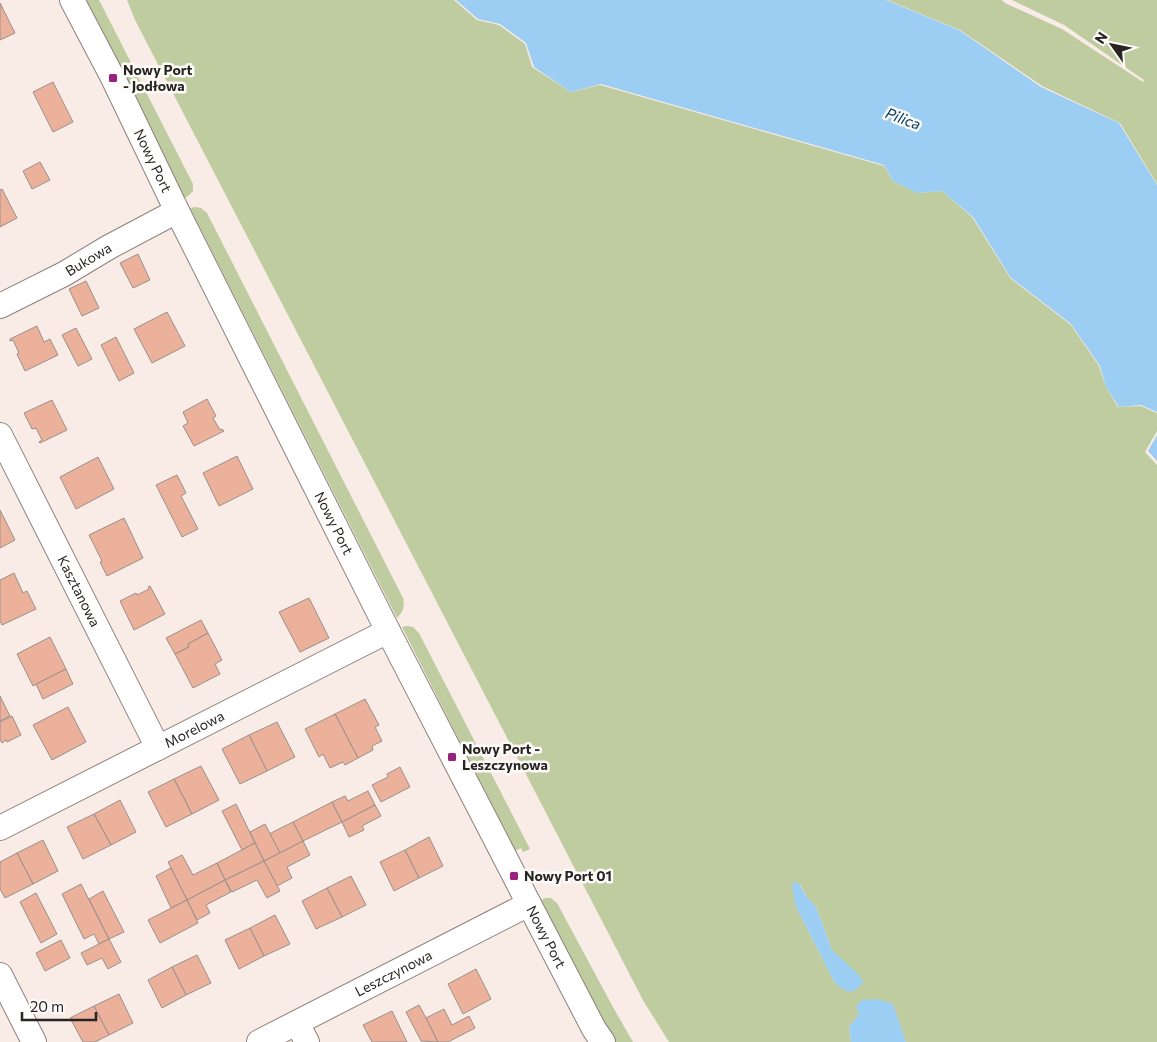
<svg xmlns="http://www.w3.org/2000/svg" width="1157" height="1042" viewBox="0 0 1157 1042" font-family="Commissioner,sans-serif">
	<rect width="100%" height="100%" fill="#f9ece7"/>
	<g fill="#bfcca0" fill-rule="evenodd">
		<polygon points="84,0 99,0 193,184 193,191 188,196 184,198"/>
		<path d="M127,0h327l23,20 22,5 26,19 7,23 39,25 29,-7 284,81 9,15 24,12 25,-2 30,26 39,62 60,46 28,41 7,21 12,20 23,-1 16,7v18l-12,21 12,13v577h-251l-13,-38 -34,10 -10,13 2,15h-182l-25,-40 -509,-982zM800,884l7,13 9,10 16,43 3,33 -39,-76z"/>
		<polygon points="887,0 1002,0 1005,3 1062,29 1143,82 1144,80 1064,25 1012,0 1157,0 1157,184 1120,123 1042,86 960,30"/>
		<path d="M195,207l6,1 6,5 196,385c2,9 0,14 -6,20l-207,-410z"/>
		<polygon points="407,626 413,627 419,633 530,849 523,852 521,848 515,851 402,627"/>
		<polygon points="546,898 551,898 557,903 614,1009 633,1042 616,1042 601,1016 541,900"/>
	</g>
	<g fill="#9ccdf3">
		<polygon points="456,0 886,0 959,30 1041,87 1119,123 1157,185 1157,412 1141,405 1119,407 1106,387 1100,366 1071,324 1011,278 973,217 942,191 917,193 893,181 884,165 601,84 571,92 534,67 526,43 500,24 478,19"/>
		<polygon points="1157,435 1157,461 1148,451"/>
		<path d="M797,882l3,3 7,12 9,10 16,43 27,25 4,7c-9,14 -17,11 -28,1l-39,-76 -4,-19 1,-5z"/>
		<polygon points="877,999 893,1004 906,1042 851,1042 849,1027 859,1014 856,1006 862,1000"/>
	</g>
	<g fill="#ebb19b" stroke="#9a8f8a">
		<polygon points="0,3 15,33 0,40"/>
		<polygon points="53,82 73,122 53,132 33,92"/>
		<polygon points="40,162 50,180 32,189 23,171"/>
		<polygon points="2,189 17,218 0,227 0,190"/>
		<polygon points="138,254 150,280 133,288 120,263"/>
		<polygon points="86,281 99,308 82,316 69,289"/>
		<polygon points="167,312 185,346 152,363 134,329"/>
		<polygon points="37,326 44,342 50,339 58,355 25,371 17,354 19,353 13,340 10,341 10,339"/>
		<polygon points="76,328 92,359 78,366 62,335"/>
		<polygon points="116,337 134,373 119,381 101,345"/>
		<polygon points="207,399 216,416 213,418 220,430 222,429 224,431 194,446 183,426 188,423 183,412"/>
		<polygon points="52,400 67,430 40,443 39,442 42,440 36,428 32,429 24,413"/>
		<polygon points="237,456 253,489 219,506 203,473"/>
		<polygon points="98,457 114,489 76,509 60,477"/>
		<polygon points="177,475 186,493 181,496 198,529 182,537 156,485"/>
		<polygon points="0,510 15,540 0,548"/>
		<polygon points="124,518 143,558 107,576 100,562 102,561 89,535"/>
		<polygon points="14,573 23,593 27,591 36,609 2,625 0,621 0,580"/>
		<polygon points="150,586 165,614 134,630 120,601 136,593 137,595 149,589 148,587"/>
		<polygon points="309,598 329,638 300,652 279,612"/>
		<polygon points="201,620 208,633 188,644 189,647 175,654 166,638"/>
		<polygon points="208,633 222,660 215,664 220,674 193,688 175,654 189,647 188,644"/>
		<polygon points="50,637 66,669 33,686 17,654"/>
		<polygon points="66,669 73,684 43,699 36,684"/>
		<polygon points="0,696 10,716 0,721"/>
		<polygon points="365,699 379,725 375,727 382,741 372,746 373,750 358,758 335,714"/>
		<polygon points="68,707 86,742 52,760 33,725"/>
		<polygon points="335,714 358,758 345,765 343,762 330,768 323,754 319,757 305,729"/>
		<polygon points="12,716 21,735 7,742 6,740 2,743 0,740 0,722"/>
		<polygon points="277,722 295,757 267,771 249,735"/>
		<polygon points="249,735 267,771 240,784 222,749"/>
		<polygon points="201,766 219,800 192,814 174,779"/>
		<polygon points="400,767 410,787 381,802 372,785 388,777 387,774"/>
		<polygon points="174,779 192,814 166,827 148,792"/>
		<polygon points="368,791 375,805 342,822 332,802 345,796 348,801"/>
		<polygon points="120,800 136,832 111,845 94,814"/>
		<polygon points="332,802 342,822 303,841 293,822"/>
		<polygon points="236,804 255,843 242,850 222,811"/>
		<polygon points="375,805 381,816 362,826 364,830 349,837 342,822"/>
		<polygon points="94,814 111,845 83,859 67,827"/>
		<polygon points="293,822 303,841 280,853 269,834"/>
		<polygon points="265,824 280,853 264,861 250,832"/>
		<polygon points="429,837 443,866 419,878 405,850"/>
		<polygon points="43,840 58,871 33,884 17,853"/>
		<polygon points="303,841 310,855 287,867 292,878 277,886 264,861"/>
		<polygon points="255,843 264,861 225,880 217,863"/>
		<polygon points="405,850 419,878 394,891 380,862"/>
		<polygon points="17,853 33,884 5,898 0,889 0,862"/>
		<polygon points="182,855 193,875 217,863 225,880 187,900 168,862"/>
		<polygon points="264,861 280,891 267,898 257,880 232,892 225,880"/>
		<polygon points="171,868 187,900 171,908 156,876"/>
		<polygon points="351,876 366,905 342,917 327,888"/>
		<polygon points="225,880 231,892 206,905 210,913 197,920 187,900"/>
		<polygon points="81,884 109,939 99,944 94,934 84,939 62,894"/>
		<polygon points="327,888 342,917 316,929 302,901"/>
		<polygon points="103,891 124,932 109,939 89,899"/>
		<polygon points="36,893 57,934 41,943 20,902"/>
		<polygon points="187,900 198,923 160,943 148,920"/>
		<polygon points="275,915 290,944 264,956 250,928"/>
		<polygon points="250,928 264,956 239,969 225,940"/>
		<polygon points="109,939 121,962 108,969 102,958 87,965 81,953"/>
		<polygon points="61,940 70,958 45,971 36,953"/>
		<polygon points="197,955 211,983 186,995 172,967"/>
		<polygon points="172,967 186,995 162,1008 148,980"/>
		<polygon points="476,969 491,999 463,1014 448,984"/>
		<polygon points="119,994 133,1023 109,1035 94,1006"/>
		<polygon points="419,1005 426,1018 438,1042 421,1041 406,1012"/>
		<polygon points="94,1006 109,1035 95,1042 83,1042 70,1018"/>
		<polygon points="444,1009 452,1025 469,1016 475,1028 448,1042 438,1042 426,1018"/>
		<polygon points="392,1011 407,1042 372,1042 363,1025"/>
	</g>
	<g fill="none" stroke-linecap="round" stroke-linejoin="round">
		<g stroke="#8c807c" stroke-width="26">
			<g id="minor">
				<path id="s1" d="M72,0l41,78 64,133 211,420 141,273 65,125 9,13"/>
				<path id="s2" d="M0,306l64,-32 45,-27 68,-36"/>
				<path id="s3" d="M0,435l158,313"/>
				<path id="s4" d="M0,828l388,-197"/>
				<polyline points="0,975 34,1042"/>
				<polyline points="297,1023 307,1042"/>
				<path id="s5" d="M259,1042l270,-138"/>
			</g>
		</g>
		<use href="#minor" stroke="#fff" stroke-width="24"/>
	</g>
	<g fill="#97227f" stroke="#fefcfb" stroke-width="2">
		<rect x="108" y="73" width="10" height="10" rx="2.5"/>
		<rect x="447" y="752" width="10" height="10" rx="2.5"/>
		<rect x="509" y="871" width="10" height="10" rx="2.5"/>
	</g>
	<g text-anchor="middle" stroke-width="5" stroke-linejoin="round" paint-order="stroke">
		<g font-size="14" font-weight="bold" fill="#282422" stroke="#fefcfb" text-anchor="start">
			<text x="123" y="75">Nowy Port<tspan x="123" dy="16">- Jodłowa</tspan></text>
			<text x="462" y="754">Nowy Port -<tspan x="462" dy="16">Leszczynowa</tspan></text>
			<text x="524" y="881">Nowy Port 01</text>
		</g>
		<g font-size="14" fill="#282422" stroke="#fefcfb">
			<text dy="5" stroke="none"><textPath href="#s1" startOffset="180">Nowy Port</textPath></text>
			<text dy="5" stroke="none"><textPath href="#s2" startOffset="100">Bukowa</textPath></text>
			<text dy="5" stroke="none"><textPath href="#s1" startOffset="585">Nowy Port</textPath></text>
			<text dy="5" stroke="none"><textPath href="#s3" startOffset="175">Kasztanowa</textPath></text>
			<text dy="5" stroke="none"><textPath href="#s4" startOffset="218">Morelowa</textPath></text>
			<text dy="5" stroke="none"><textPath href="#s1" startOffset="1050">Nowy Port</textPath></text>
			<text dy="5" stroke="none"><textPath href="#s5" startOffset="151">Leszczynowa</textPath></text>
		</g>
		<g font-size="15" font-style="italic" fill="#003d61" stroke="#fefcfb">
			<text transform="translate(903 119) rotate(21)" y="5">Pilica</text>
		</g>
	</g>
	<g transform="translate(1112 45) rotate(303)" stroke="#fefcfb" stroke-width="4" paint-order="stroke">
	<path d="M0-4L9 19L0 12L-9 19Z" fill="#282422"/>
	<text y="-8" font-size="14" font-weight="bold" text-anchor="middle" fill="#282422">N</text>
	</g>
	<path d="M22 1012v8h74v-8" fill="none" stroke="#282422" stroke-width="2.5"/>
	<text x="30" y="1012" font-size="15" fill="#282422" stroke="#fefcfb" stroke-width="4" paint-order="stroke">20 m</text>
</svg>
